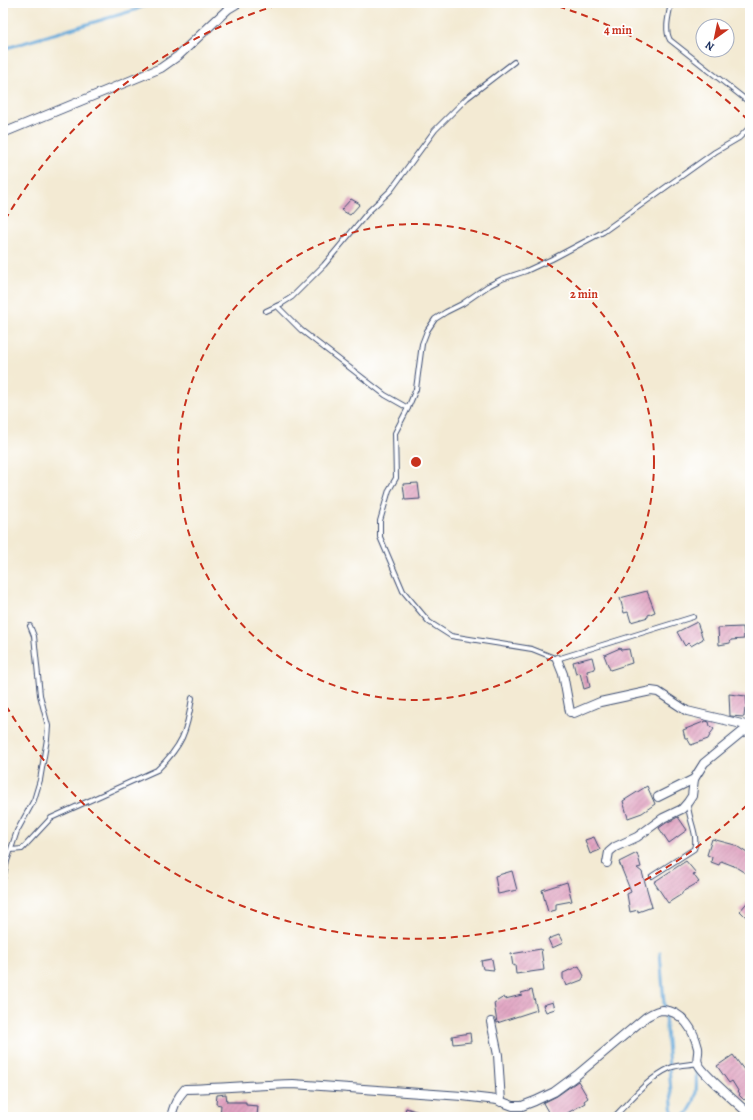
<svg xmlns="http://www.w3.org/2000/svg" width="753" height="1120" viewBox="0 0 753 1120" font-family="Alegreya,serif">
	<defs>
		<pattern id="building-hatch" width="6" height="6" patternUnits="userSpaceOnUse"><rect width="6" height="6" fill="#e0a1c0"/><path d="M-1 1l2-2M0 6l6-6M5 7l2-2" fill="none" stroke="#b5849f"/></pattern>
	</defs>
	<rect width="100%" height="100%" fill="#fff"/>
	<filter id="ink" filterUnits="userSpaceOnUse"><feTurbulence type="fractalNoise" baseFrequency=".025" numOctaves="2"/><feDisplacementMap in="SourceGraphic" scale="8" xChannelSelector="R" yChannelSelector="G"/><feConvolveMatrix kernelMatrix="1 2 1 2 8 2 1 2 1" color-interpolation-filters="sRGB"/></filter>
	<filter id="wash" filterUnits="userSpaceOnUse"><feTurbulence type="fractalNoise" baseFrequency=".012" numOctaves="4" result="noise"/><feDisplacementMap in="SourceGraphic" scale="16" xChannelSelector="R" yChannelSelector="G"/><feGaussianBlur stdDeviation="0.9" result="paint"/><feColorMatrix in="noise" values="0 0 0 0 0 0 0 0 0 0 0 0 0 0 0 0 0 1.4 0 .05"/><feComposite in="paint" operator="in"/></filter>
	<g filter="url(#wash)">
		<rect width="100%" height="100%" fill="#f3ead3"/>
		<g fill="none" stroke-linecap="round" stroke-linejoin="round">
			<g stroke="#65a9da" stroke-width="3">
				<polyline points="3,49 135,10 151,3"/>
				<polyline points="660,953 673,1117"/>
				<path d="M684,1117c14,-15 13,-29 12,-48"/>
			</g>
		</g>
		<g id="blocks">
			<g fill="url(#building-hatch)">
				<polygon points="351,199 360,204 350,215 341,210"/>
				<polygon points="418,483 420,499 405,500 403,484"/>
				<polygon points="647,591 655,612 648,615 648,617 631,622 628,612 624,613 620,598"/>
				<polygon points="697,622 703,639 691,646 688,643 685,646 677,632"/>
				<polygon points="743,627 744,639 731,640 730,643 719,645 718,628"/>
				<polygon points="620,648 621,650 629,649 632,663 610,670 604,655"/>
				<polygon points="592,657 595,669 587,671 590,687 584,689 580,673 576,674 573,662"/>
				<polygon points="729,694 746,696 747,708 745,708 744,717 730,716"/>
				<polygon points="706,721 709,722 710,726 714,729 711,733 708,739 691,745 687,738 685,738 683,730"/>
				<polygon points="647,786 655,804 642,813 628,818 623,801"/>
				<polygon points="678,817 687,830 669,843 659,828 666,823"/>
				<polygon points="594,837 600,850 590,854 585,840"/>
				<polygon points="712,839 735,845 750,855 750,876 734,866 721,861 719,865 711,862 712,857 707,855"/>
				<polygon points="637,853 641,867 637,868 642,872 652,907 638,912 638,910 630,912 627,894 631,892 619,862"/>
				<polygon points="686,861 696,873 693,874 699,882 682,892 682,894 668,903 654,882"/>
				<polygon points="512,871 517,890 498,894 495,876"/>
				<polygon points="567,882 572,901 556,904 556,910 548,912 542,890"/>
				<polygon points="750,899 750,921 740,911"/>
				<polygon points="559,935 563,943 552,948 548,939"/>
				<polygon points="541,949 544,970 516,974 515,965 513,966 511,954"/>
				<polygon points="492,959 494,970 483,969 481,961"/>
				<polygon points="579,966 584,976 582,980 566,986 563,978 563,973"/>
				<polygon points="532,990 537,1010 497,1023 494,1003 504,997 505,999 522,995 521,993"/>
				<polygon points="553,1002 555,1009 546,1012 543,1005"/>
				<polygon points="470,1033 471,1042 453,1044 452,1036"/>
				<polygon points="733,1055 750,1078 750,1096 744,1100 739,1095 740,1094 732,1081 729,1083 717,1066"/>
				<polygon points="578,1081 588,1098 584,1101 585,1103 564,1115 558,1117 551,1117 543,1103 557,1096"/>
				<polygon points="226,1094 227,1102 246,1102 246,1105 258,1106 257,1116 247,1115 247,1117 220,1117 221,1105 216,1104 217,1095"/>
				<polygon points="406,1108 428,1115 428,1117 403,1117"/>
			</g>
		</g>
	</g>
	<g filter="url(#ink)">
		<use href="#blocks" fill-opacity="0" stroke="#3b4b70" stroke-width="1"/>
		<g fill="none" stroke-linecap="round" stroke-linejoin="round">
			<g stroke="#3b4b70" stroke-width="6">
				<g id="service">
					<path d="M671,3c-2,11 -7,27 -1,37l80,63"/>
					<polyline points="277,306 301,330 385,395 408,408"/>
					<polyline points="266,311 281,304 292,297 324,265 369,211 391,190 435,130 467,98 514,62"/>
					<polyline points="693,617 557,659 532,649 451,636 429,622 403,591 380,537 380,521 389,490 396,478 395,433 408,408 416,389 422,344 427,331 435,319 446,312 462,304 488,286 502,279 526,271 552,259 603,232 715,152 739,138 750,127"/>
					<path d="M11,850l11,-1 29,-31 106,-48c25,-24 30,-38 35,-72"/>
					<path d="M652,876l42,-27c5,-14 -6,-30 -6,-45"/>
					<polyline points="3,879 7,861 17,831 34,800 40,780 47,739 48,726 40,695 34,636 30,626"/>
					<path d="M614,1117c17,-17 34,-39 56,-49 9,-4 19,-3 28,-5"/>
				</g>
			</g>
			<g stroke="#3b4b70" stroke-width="10">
				<g id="minor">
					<polyline points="3,133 161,68 178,56 228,9 238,3"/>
					<polyline points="557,659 563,674 570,712"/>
					<polyline points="574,713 600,702 651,691 658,692 687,711 750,726"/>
					<polyline points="658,797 694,779"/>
					<polyline points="607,863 609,852 615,847 637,837 663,818 682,809 688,802 692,796 694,779 704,763 742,732 750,731"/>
					<polyline points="491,1022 498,1055 501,1102"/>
					<path d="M171,1117c3,-12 6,-19 14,-28 36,-1 72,-4 108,-5l169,12 35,4 16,6h9l13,-5 19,-9 23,-17 69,-58c5,-3 11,-7 17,-7 20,1 31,21 35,38 1,5 -2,11 0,15 3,10 43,43 52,52"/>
				</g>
			</g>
			<use href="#service" stroke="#fff" stroke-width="4"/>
			<use href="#minor" stroke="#fff" stroke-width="8"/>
		</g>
	</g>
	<g fill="none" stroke="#c8321e" stroke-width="2" stroke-dasharray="7 5">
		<circle cx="416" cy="462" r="238"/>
		<path d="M747 805A477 477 0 0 1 5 704M5 220A477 477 0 0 1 285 3M547 3A477 477 0 0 1 747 119"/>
	</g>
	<circle cx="416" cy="462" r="6" fill="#c8321e" stroke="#fff" stroke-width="2"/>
	<g font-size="12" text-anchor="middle" font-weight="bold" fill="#c8321e" stroke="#fff" stroke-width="3.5" stroke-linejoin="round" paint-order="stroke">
		<text x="618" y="34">4 min</text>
		<text x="584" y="298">2 min</text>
	</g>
	<rect width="753" height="1120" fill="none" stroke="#fff" stroke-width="16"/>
	<g transform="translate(715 38) rotate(213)"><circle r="19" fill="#ffffff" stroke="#a4acbf"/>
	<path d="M0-3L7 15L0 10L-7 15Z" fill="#c8321e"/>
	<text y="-6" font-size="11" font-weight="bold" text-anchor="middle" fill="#1b2f5e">N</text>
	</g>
</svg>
